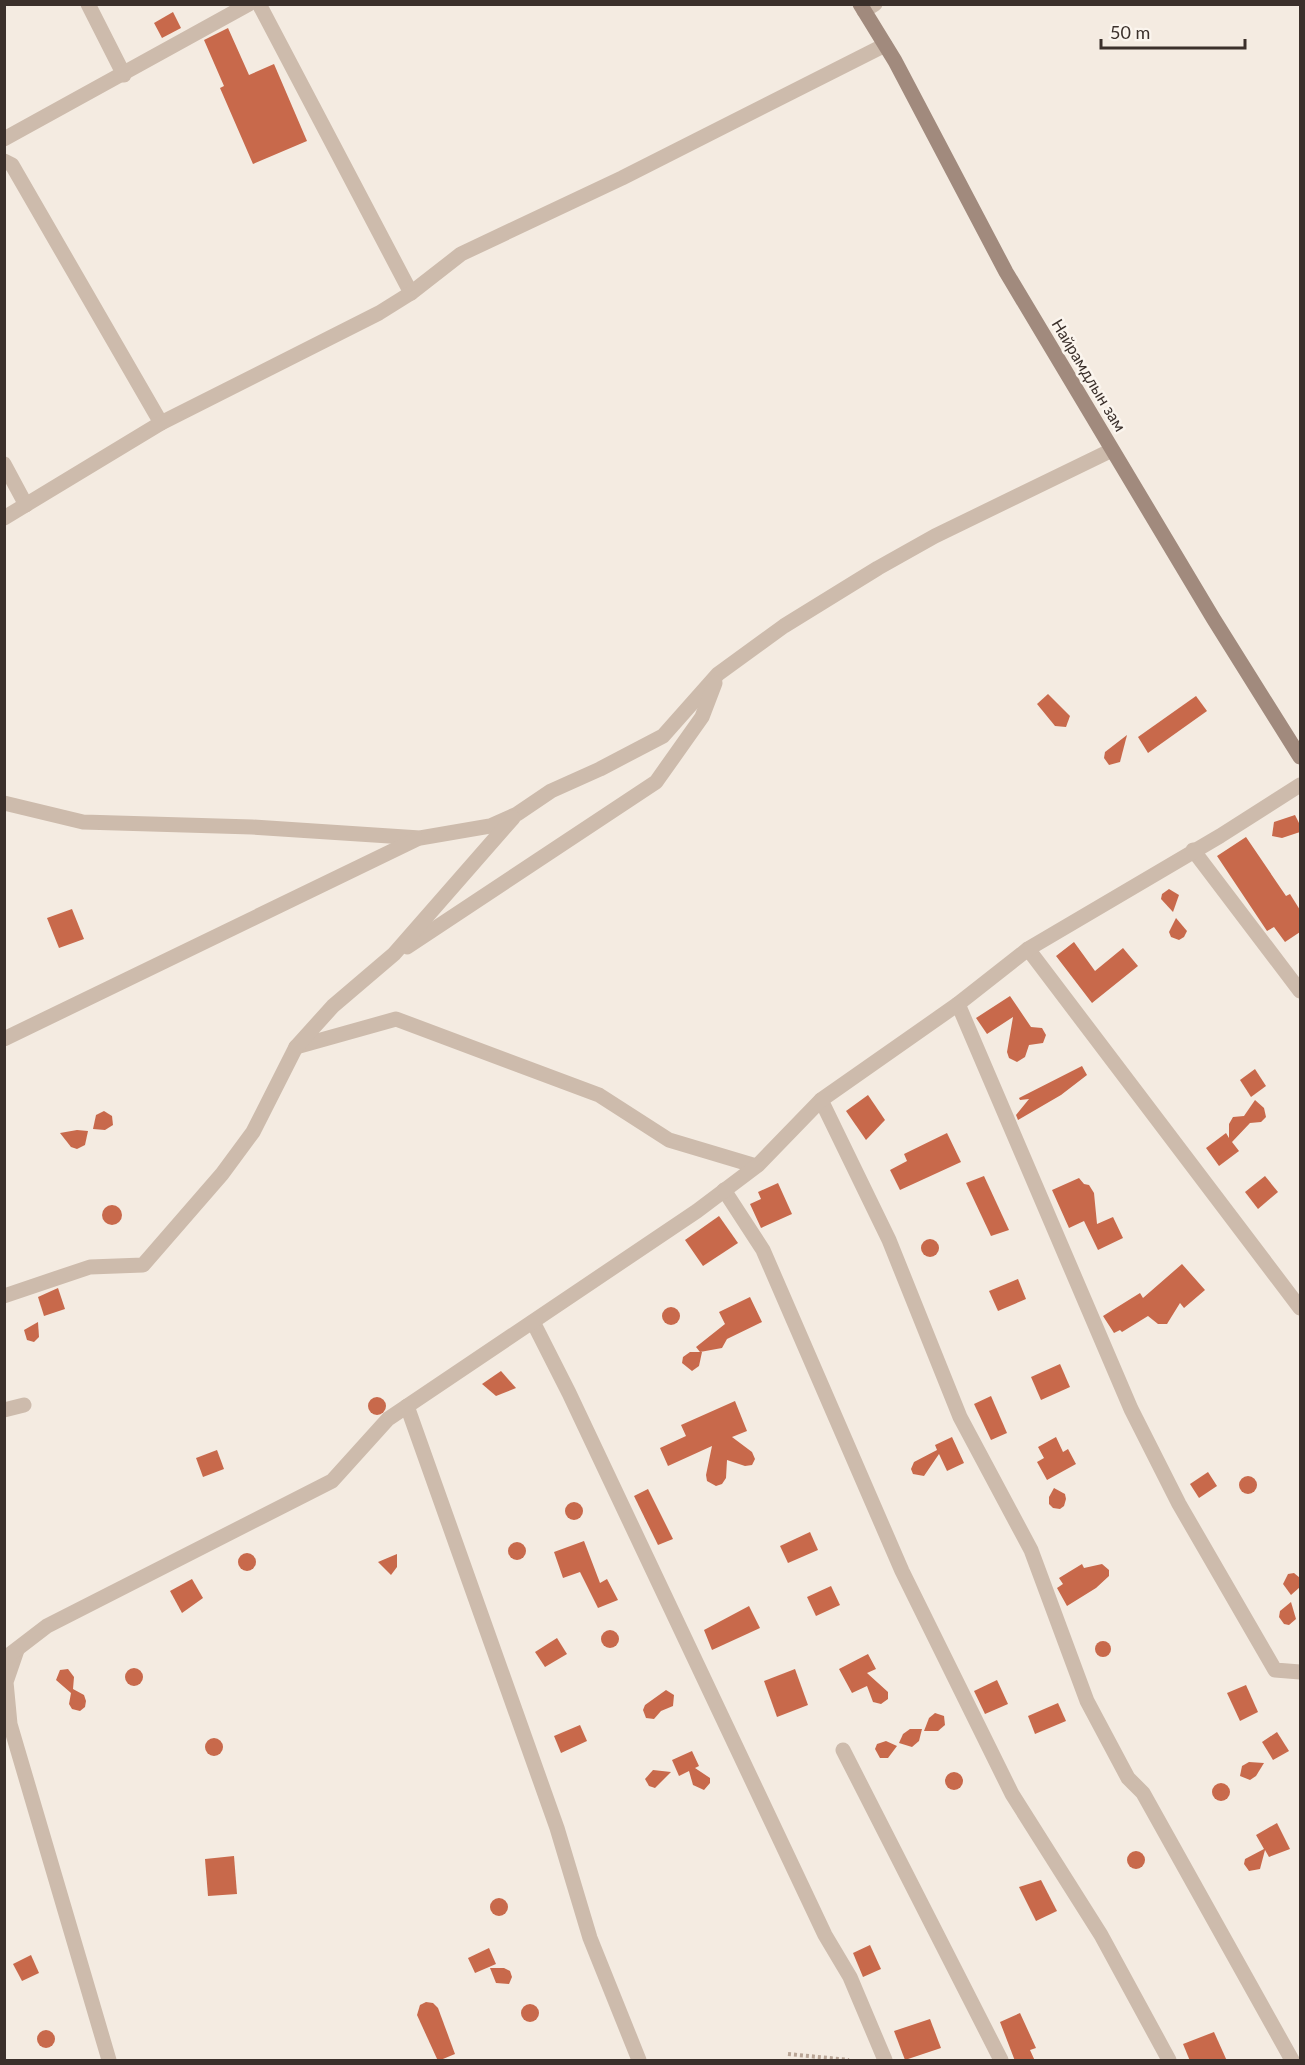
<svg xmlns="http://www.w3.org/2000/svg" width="1305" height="2065" viewBox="0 0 1305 2065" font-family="Lato,sans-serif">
	<rect width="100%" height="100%" fill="#f4ebe1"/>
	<g fill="#c8694b">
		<polygon points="173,12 181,28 162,38 154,23"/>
		<polygon points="228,28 249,75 274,64 307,141 253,164 220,88 224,86 204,40"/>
		<polygon points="1048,694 1070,716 1066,727 1055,726 1037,704"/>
		<polygon points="1196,696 1207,711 1148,753 1138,737"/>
		<polygon points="1127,735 1120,762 1109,765 1104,758 1105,752"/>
		<polygon points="1295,815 1300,825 1300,832 1282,838 1272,836 1274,822"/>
		<polygon points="1246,837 1286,896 1290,894 1300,910 1300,932 1285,942 1274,927 1267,931 1217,856"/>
		<polygon points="1169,889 1179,895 1173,912 1161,899 1162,894"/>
		<polygon points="72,909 84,939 59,948 47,918"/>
		<polygon points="1176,918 1187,931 1184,937 1179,940 1171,937 1169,932"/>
		<polygon points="1074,942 1095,971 1123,948 1138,966 1092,1003 1056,956"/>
		<polygon points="1010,996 1031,1027 1042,1028 1046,1035 1043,1043 1029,1045 1025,1057 1017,1062 1009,1058 1007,1052 1013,1017 987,1034 976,1018"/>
		<polygon points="1082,1066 1087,1075 1061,1095 1018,1120 1016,1115 1029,1099 1020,1100 1019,1098"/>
		<polygon points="1255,1069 1266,1086 1251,1097 1240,1080"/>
		<polygon points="868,1095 885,1120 866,1140 846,1111"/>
		<polygon points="1255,1100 1264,1108 1266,1117 1261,1122 1250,1123 1232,1142 1239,1151 1219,1166 1206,1148 1226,1133 1229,1138 1229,1124 1233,1117 1244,1116"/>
		<polygon points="104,1111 112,1116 113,1125 105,1130 93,1129 96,1115"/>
		<polygon points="77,1130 88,1131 85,1145 77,1149 71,1147 60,1133"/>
		<polygon points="947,1133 961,1162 900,1190 890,1170 907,1161 904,1154"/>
		<polygon points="984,1176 1009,1230 991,1236 966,1183"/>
		<polygon points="1265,1176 1278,1192 1258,1209 1245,1192"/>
		<polygon points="1079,1178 1084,1184 1089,1185 1094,1193 1097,1224 1113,1217 1123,1238 1098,1250 1084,1221 1069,1228 1052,1190"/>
		<polygon points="778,1183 792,1214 761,1228 750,1204 761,1199 758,1192"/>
		<circle cx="112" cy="1215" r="10"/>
		<polygon points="719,1216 738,1243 703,1266 685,1240"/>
		<circle cx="930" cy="1248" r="9"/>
		<polygon points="1182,1264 1205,1290 1184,1308 1180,1303 1167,1324 1158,1324 1148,1316 1122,1332 1120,1330 1114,1333 1103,1316 1140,1293 1143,1298"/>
		<polygon points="1018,1279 1026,1299 998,1311 989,1291"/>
		<polygon points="58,1288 65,1309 44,1316 38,1297"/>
		<polygon points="750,1297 762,1322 727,1339 722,1348 700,1352 696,1347 725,1324 719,1312"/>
		<circle cx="671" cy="1316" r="9"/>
		<polygon points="38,1322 39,1337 34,1342 27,1340 24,1330"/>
		<polygon points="690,1352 702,1352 699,1366 692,1371 682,1363 683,1357"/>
		<polygon points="1060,1364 1070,1387 1041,1400 1031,1377"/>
		<polygon points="501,1371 516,1388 496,1396 482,1384"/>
		<polygon points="991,1396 1007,1433 991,1440 974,1404"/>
		<circle cx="377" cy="1406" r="9"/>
		<polygon points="735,1401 747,1431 732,1437 752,1452 755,1459 752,1465 745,1466 727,1460 726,1478 722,1484 716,1486 707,1481 706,1475 712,1446 668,1466 660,1448 686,1436 681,1425"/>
		<polygon points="952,1437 964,1463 947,1471 939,1454 924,1476 913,1474 911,1469 914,1462 937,1450 935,1445"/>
		<polygon points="1056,1437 1063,1452 1068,1449 1076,1464 1047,1480 1037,1462 1044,1458 1038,1447"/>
		<polygon points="217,1450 224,1469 203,1477 196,1458"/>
		<polygon points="1208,1472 1217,1486 1199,1498 1190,1484"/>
		<circle cx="1248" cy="1485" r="9"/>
		<polygon points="1054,1488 1065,1494 1066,1499 1064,1506 1060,1509 1053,1508 1049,1504 1049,1497"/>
		<polygon points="648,1489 673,1539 658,1545 634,1496"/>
		<circle cx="574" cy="1511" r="9"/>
		<polygon points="810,1532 818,1550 788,1563 780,1546"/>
		<polygon points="584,1541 600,1583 607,1579 618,1600 598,1608 580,1572 563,1578 554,1552"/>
		<circle cx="517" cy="1551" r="9"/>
		<circle cx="247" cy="1562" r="9"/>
		<polygon points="397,1554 397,1567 391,1575 378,1562"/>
		<polygon points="1082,1564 1084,1568 1102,1564 1109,1570 1109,1576 1096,1588 1067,1606 1057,1588 1063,1584 1059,1578"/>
		<polygon points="1288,1574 1294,1573 1300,1578 1300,1587 1291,1595 1283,1584"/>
		<polygon points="192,1579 203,1598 182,1613 170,1591"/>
		<polygon points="831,1586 840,1605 816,1616 807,1597"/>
		<polygon points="1291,1602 1296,1619 1289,1625 1284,1624 1279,1617 1280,1611"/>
		<polygon points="749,1606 760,1628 712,1650 704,1630"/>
		<circle cx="610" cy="1639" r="9"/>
		<polygon points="557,1638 567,1654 545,1667 535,1652"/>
		<circle cx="1103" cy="1649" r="8"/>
		<polygon points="868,1654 876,1669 867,1673 888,1692 888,1699 881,1704 873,1702 867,1686 852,1693 839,1669"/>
		<circle cx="134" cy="1677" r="9"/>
		<polygon points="68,1669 74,1677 73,1689 84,1695 86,1701 85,1707 80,1711 72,1709 69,1704 71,1693 56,1680 60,1670"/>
		<polygon points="795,1669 808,1705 777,1717 764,1681"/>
		<polygon points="997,1680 1008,1704 985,1714 974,1691"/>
		<polygon points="1246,1685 1258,1712 1240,1721 1227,1693"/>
		<polygon points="666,1690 674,1695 673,1706 661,1711 654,1719 646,1718 643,1710 645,1705"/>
		<polygon points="1058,1703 1066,1721 1035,1734 1028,1716"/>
		<polygon points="935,1713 944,1716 945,1725 938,1731 924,1731 929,1718"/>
		<polygon points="580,1725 587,1741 561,1753 554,1736"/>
		<polygon points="910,1729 922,1729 919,1741 912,1747 899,1743 903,1734"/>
		<polygon points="1277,1732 1289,1751 1273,1760 1262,1742"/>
		<circle cx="214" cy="1747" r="9"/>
		<polygon points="886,1741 897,1746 888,1758 880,1758 875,1749 877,1744"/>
		<polygon points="692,1751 699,1766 695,1768 710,1778 710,1783 704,1790 693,1785 689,1771 679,1776 672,1760"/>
		<polygon points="1249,1762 1264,1763 1256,1776 1250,1780 1240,1776 1242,1766"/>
		<polygon points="653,1770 671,1772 655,1788 649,1786 645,1779"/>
		<circle cx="954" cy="1781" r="9"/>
		<circle cx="1221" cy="1792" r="9"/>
		<polygon points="1277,1823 1290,1849 1269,1857 1265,1850 1260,1869 1249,1871 1244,1864 1245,1859 1264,1849 1256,1835"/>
		<circle cx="1136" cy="1860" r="9"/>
		<polygon points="234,1856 237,1894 208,1896 205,1859"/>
		<polygon points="1041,1880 1057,1911 1036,1921 1019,1887"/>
		<circle cx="499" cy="1907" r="9"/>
		<polygon points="870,1945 881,1969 863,1977 853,1953"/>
		<polygon points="489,1948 496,1964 475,1973 468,1958"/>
		<polygon points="31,1955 39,1973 22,1981 13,1964"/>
		<polygon points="490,1968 504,1968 510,1971 512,1977 509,1984 496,1983"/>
		<polygon points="426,2002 433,2003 438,2008 455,2054 438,2061 417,2015 420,2005"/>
		<circle cx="530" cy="2013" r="9"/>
		<polygon points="1020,2013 1036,2048 1030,2050 1035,2061 1015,2061 1000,2022"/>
		<polygon points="930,2019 941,2048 905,2060 894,2031"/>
		<circle cx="46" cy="2039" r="9"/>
		<polygon points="1214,2032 1227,2061 1190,2061 1183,2044"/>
	</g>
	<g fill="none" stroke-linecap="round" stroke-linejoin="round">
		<polyline stroke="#b9a596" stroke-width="4" stroke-dasharray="3 3" stroke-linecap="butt" points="788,2054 849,2060"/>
		<g stroke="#cdbbac" stroke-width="15">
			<polyline points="88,4 124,75"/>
			<polyline points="259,4 411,293"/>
			<polyline points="864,11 875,4"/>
			<polyline points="4,139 249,4"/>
			<polyline points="4,161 12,165 161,423"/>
			<polyline points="4,464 26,505"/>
			<polyline points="4,518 161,423 379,313 411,293 461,254 622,178 885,45"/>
			<polyline points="4,803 83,822 252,827 420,838 490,826 517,814 551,791 600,769 663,736 718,674 784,626 878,568 935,536 1112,450"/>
			<polyline points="1193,850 1300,991"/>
			<polyline points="407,947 656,782 702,717 715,683"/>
			<polyline points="1028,949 1300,1308"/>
			<polyline points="958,1004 1131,1409 1179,1504 1275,1670 1300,1672"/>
			<polyline points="4,1039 417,839"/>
			<polyline points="296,1047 396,1019 599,1095 669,1140 756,1166"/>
			<polyline points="821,1100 889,1240 960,1417 1031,1550 1087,1701 1128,1778 1143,1793 1292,2060"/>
			<polyline points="724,1190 763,1250 902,1571 1012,1794 1101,1935 1169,2060"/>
			<polyline points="4,1296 90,1267 143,1265 222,1174 253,1132 296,1047 333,1006 394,954 513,818"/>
			<polyline points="533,1322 569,1393 825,1935 850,1977 885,2060"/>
			<polyline points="407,1406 557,1828 590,1938 639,2060"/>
			<polyline points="4,1410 24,1405"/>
			<polyline points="17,1650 6,1682 10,1724 109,2060"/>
			<polyline points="4,1659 47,1626 332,1481 388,1419 697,1211 758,1165 821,1100 958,1004 1028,949 1220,836 1300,785"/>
			<polyline points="843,1750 1001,2060"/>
		</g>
		<polyline stroke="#a18a7d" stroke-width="15" points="860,4 895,61 1006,272 1213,618 1300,757"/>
	</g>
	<g text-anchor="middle" stroke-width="5" stroke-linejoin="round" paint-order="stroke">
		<g font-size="16" fill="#3b302b" stroke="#fbf5ee">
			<text transform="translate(1089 375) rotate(59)" y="6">Найрамдлын зам</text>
		</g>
	</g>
	<rect width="1305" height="2065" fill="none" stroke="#3b302b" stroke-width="12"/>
	<path d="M1101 39v9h144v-9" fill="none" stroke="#3b302b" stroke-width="3"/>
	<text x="1110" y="39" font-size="18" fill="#3b302b" stroke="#fbf5ee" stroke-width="4.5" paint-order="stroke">50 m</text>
</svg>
